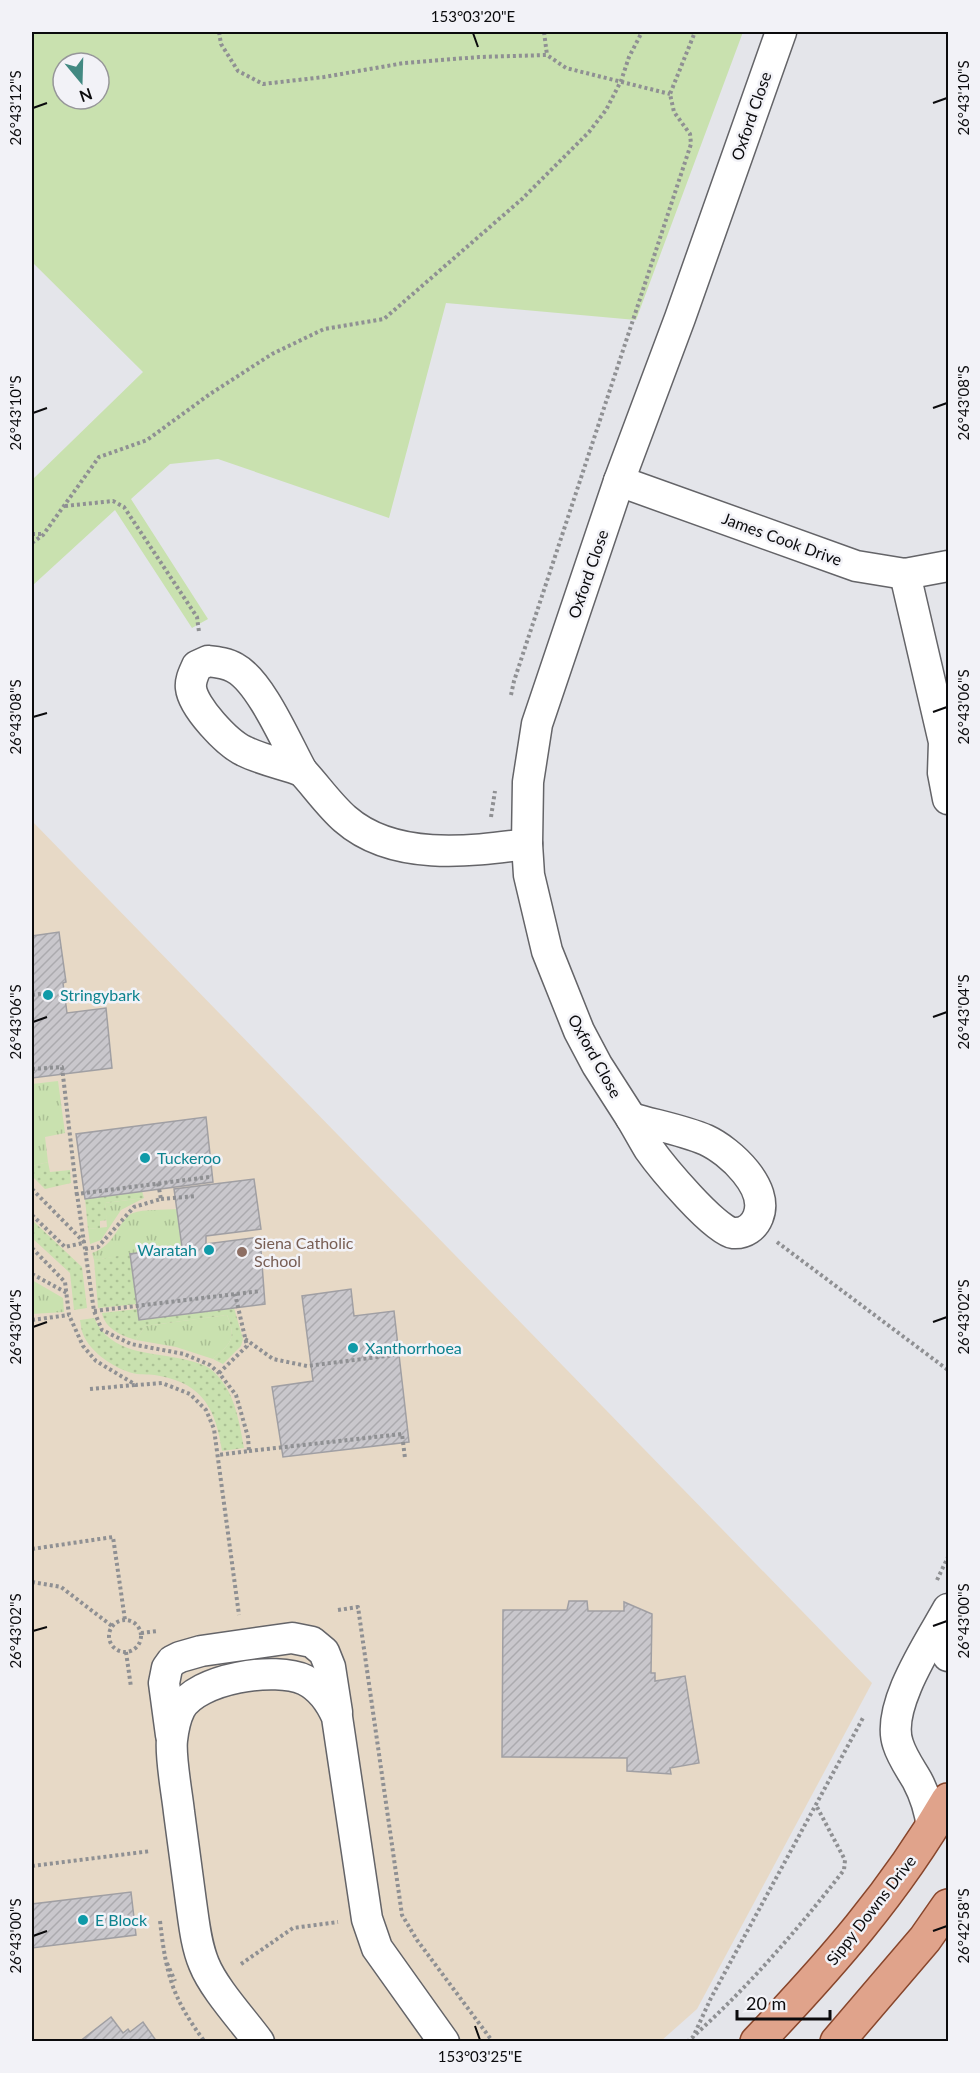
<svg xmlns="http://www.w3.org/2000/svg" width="980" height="2073" viewBox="0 0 980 2073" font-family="Lato,sans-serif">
	<defs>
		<pattern id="grass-tufts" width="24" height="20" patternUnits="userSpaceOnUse" patternTransform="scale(1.5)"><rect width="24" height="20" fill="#c9e1af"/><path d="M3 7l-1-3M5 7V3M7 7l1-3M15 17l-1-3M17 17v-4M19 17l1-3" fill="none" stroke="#abc095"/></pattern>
		<pattern id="garden-dots" width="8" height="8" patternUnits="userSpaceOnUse" patternTransform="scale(1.5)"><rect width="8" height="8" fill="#c9e1af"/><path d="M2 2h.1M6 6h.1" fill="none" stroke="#abc095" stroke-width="1.8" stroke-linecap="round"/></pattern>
		<pattern id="building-hatch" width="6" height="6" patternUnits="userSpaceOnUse" patternTransform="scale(1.5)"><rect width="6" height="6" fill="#c9c7cc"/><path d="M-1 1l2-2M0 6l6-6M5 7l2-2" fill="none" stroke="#abaaae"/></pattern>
	</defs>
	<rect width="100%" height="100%" fill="#e4e5ea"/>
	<polygon fill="#e7d9c6" points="32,821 872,1683 697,2009 661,2041 32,2041"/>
	<g fill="url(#grass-tufts)">
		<polygon points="58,1081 65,1133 45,1137 48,1162 32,1166 32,1084"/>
		<polygon points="144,1198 121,1210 101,1240 90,1244 88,1229 107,1227 105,1203"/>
		<path d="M177,1209l5,38 -88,13 -2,-7c25,-8 26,-34 41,-40 10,-4 32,-3 44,-4z"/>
		<polygon points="32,1280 63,1298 64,1312 32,1314"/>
		<path d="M227,1315c10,24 4,28 -14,44l-37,-12 -40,-7 9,-14z"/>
	</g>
	<path fill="#c9e1af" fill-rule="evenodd" d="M32,32h711l-107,288 -190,-17 -57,215 -171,-59 -48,5 -39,35 77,120 -16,9 -77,-118 -83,76v-106l111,-108 -111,-110zM63,63h36v36h-36z"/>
	<g fill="url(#garden-dots)">
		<polygon points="48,1162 50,1172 70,1170 71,1183 45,1189 32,1176 32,1166"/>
		<polygon points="142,1191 144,1198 105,1203 107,1220 100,1221 100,1228 88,1229 85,1199"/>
		<polygon points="32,1220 82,1267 87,1308 74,1310 70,1273 32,1238"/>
		<polygon points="130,1254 137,1304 98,1308 94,1260"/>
		<path d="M234,1308l9,31 -2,7 -18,18 -10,-5c18,-16 24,-20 14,-44l-82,11 -9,14c-14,-4 -31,-11 -34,-27l35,-4 2,11z"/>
		<path d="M94,1318c18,38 57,33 93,42 7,2 16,4 22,8 25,18 30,52 35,80l-22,3c-6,-40 -18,-67 -62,-75 -7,-2 -15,-1 -23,-2 -19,-3 -47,-21 -54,-40 -2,-4 -2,-10 -3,-14z"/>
	</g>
	<g fill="url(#building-hatch)" stroke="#a09fa3" stroke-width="1.5">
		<polygon points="59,932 66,982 63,983 67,1013 106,1008 112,1068 32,1078 32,936"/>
		<polygon points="206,1117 213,1182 85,1199 76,1134"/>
		<polygon points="254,1179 261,1229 206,1236 206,1244 260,1237 265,1304 139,1320 130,1254 182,1247 174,1189"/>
		<polygon points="351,1289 354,1316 394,1311 409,1442 283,1457 272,1387 313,1381 302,1296"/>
		<polygon points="569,1601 587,1601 588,1611 624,1611 624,1602 652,1614 651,1673 655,1673 655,1681 685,1676 699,1763 670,1768 671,1774 627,1771 627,1758 502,1757 503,1610 567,1610"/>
		<polygon points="131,1892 136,1935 32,1948 32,1904"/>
		<polygon points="111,2017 123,2033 128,2029 130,2032 143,2022 157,2042 79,2042"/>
	</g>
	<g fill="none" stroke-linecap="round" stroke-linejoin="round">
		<g stroke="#646468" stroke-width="33">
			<g id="minor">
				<polyline points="619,481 856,566 905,574 948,566"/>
				<polyline points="905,574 944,742 943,773 948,799"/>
				<path d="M208,661c9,1 19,2 27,7 26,14 52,76 67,103 -19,-7 -40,-11 -58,-20 -17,-8 -51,-44 -53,-63 -1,-8 3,-15 6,-22z"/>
				<path d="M302,771c14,15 27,34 43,48 48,42 123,33 182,25"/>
				<polyline points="631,1118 597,1065 579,1031 547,951 529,875 527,844 528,782 537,724 619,481 680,318 781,32"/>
				<path d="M631,1118c23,7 52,12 75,22 24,11 64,48 52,77 -4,10 -13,17 -25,16 -19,-3 -72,-67 -84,-84 -6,-10 -12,-21 -18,-31z"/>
				<polyline points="948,1656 948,1652"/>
				<polyline points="171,1735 164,1683 167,1668 172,1661 180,1657 201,1651 292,1638 312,1642 324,1652 330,1667 337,1712"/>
				<path d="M932,1828c-2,-17 -7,-33 -15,-48 -7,-12 -15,-23 -19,-36 -13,-37 33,-104 50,-135"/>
				<path d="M259,2042c-16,-22 -45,-53 -55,-78 -8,-19 -10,-41 -13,-62 -4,-30 -8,-60 -12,-90 -2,-19 -9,-55 -7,-72 1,-9 4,-23 8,-31 17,-31 96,-43 125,-29 16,8 25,21 32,37l30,202 10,29 67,94"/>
			</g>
		</g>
		<g stroke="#88462c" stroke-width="36">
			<g id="major">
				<path d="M757,2042c73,-77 138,-150 191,-242"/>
				<polyline points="837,2042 925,1939 948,1906"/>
			</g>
		</g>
		<g stroke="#8f9093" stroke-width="4" stroke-dasharray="3 3" stroke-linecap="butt">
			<polyline points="219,32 221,44 238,71 263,84 324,77 404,63 479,57 547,55 566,68 670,94"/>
			<polyline points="544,32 547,55"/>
			<polyline points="65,506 113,501 124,507 197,617 199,632"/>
			<polyline points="32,534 43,534"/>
			<polyline points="32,543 43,535 99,457 147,440 210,394 272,354 324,329 384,319 522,199 589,132 606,110 621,81 629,57 642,32"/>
			<polyline points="511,695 514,681 691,144 690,134 674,112 670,94 695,32"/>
			<polyline points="491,817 495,791"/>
			<polyline points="32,995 53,992"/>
			<polyline points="32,1069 62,1067 77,1196"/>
			<polyline points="209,1177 77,1194 94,1311 102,1330 131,1344 184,1354 210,1365 219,1373 236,1395 248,1437 249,1451 218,1455"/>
			<polyline points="32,1189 84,1242"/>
			<polyline points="161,1199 196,1196"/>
			<polyline points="32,1215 65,1247 83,1243"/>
			<polyline points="777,1242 948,1370"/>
			<polyline points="32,1248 65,1282 69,1315 83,1346 96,1361 136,1385 162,1383 190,1394 206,1410 214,1429 239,1615"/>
			<polyline points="85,1249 98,1247 134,1207 161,1199 158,1183"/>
			<polyline points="32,1274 67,1293"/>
			<polyline points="94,1311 261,1291"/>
			<polyline points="32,1320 69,1315"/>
			<polyline points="245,1339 273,1359 307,1366 394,1355"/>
			<polyline points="219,1373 247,1346 235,1294"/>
			<polyline points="90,1389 135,1385"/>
			<polyline points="249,1451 402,1434 405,1458"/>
			<polyline points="32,1549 113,1537 125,1620"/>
			<polyline points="937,1580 948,1557"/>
			<polyline points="32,1582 61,1587 112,1626"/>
			<polyline points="338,1610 358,1607 402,1915 417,1940 493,2042"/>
			<circle cx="125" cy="1636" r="16"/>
			<polyline points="141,1633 158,1631"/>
			<polyline points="126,1652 131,1687"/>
			<polyline points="32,1866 151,1851"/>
			<path d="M160,1921c6,53 12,77 45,121"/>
			<polyline points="167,1963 175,1981"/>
			<polyline points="241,1964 293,1928 338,1922"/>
			<path d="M696,2034c55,-50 102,-105 148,-164l1,-10 -28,-53"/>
			<polyline points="687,2042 693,2037 711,1998 864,1716"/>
		</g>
		<use href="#minor" stroke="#fff" stroke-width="30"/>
		<use href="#major" stroke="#e0a38b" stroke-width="33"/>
	</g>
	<path fill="none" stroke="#0b0b0d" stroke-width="2" d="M473,33l5,14M933,103l14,-5M33,108l14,-5M933,408l14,-5M33,413l14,-5M933,712l14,-5M33,717l14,-4M933,1017l14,-5M33,1022l14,-5M933,1322l14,-5M33,1327l14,-5M933,1626l14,-5M33,1631l14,-4M933,1931l14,-5M33,1936l14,-5M475,2026l5,14"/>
	<g fill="#0f9aa8" stroke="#f2f2f7" stroke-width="2">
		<circle cx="48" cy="995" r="6"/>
		<circle cx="145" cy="1158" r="6"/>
		<circle cx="209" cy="1250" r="6"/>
		<circle cx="353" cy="1348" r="6"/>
		<circle cx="83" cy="1920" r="6"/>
	</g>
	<circle fill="#8d6e63" stroke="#f2f2f7" stroke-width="2" cx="242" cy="1252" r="6"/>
	<g text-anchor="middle" stroke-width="5" stroke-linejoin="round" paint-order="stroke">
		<g font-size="16" fill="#0b0b0d" stroke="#f2f2f7">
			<text transform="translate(751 116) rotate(-71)" y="6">Oxford Close</text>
			<text transform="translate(782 539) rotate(20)" y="6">James Cook Drive</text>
			<text transform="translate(588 574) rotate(-71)" y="6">Oxford Close</text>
			<text transform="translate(595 1056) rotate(61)" y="6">Oxford Close</text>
			<text transform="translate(871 1910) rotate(-52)" y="6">Sippy Downs Drive</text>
		</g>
		<g font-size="16" fill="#0d838f" stroke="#f2f2f7" text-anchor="start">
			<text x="60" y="1001">Stringybark</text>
			<text x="157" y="1164">Tuckeroo</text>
			<text x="197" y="1256" text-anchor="end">Waratah</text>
			<text x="365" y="1354">Xanthorrhoea</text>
			<text x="95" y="1926">E Block</text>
		</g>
		<g font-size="16" fill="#785e54" stroke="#f2f2f7" text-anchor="start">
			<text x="254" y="1249">Siena Catholic<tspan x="254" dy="18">School</tspan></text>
		</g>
	</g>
	<rect width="980" height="2073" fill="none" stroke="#f2f2f7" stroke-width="66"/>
	<g transform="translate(81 81) rotate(161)"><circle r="28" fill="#f2f2f7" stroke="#969699" stroke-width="1.5"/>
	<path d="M0-4.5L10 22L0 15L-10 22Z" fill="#428982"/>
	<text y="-9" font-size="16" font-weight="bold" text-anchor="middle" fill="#0b0b0d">N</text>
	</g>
	<path d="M737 2010v9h93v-9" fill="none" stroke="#0b0b0d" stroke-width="3"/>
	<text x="746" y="2010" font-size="18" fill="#0b0b0d" stroke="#f2f2f7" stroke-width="4.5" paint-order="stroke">20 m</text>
	<rect x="33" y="33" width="914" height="2007" fill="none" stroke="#0b0b0d" stroke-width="2"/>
	<g font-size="15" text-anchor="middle" fill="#0b0b0d">
		<text x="473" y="22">153°03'20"E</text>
		<text transform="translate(964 98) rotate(-90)" y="5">26°43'10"S</text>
		<text transform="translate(16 108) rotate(-90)" y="5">26°43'12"S</text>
		<text transform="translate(964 403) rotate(-90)" y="5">26°43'08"S</text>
		<text transform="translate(16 413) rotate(-90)" y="5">26°43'10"S</text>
		<text transform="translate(964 707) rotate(-90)" y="5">26°43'06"S</text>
		<text transform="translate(16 717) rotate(-90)" y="5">26°43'08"S</text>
		<text transform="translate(964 1012) rotate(-90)" y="5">26°43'04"S</text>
		<text transform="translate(16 1022) rotate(-90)" y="5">26°43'06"S</text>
		<text transform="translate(964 1317) rotate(-90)" y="5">26°43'02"S</text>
		<text transform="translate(16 1327) rotate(-90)" y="5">26°43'04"S</text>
		<text transform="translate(964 1621) rotate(-90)" y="5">26°43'00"S</text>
		<text transform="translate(16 1631) rotate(-90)" y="5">26°43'02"S</text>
		<text transform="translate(964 1926) rotate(-90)" y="5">26°42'58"S</text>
		<text transform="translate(16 1936) rotate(-90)" y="5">26°43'00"S</text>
		<text x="480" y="2062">153°03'25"E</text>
	</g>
</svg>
